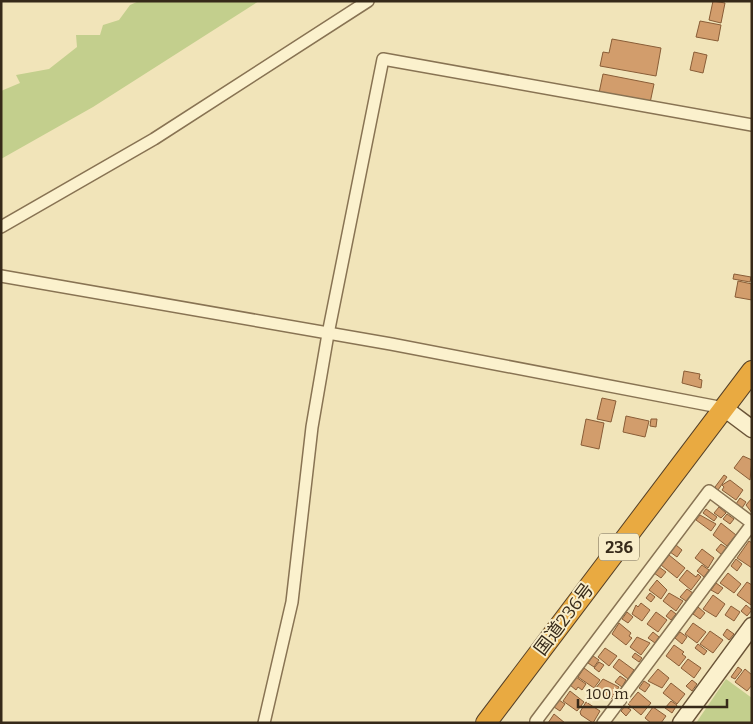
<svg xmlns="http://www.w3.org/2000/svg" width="753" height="724" viewBox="0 0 753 724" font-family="Bitter,'Noto Sans JP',serif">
	<rect width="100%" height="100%" fill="#f1e4b9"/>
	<g fill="#c3cf8d">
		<polygon points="139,1 259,1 93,107 1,159 1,91 20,83 16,75 49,69 77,47 76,35 100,35 103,25 119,20 130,5"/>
		<polygon points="726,679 752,698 752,723 696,723"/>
	</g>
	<g fill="#d29d6c" stroke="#895d37">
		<polygon points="713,1 725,3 721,23 709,20"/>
		<polygon points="700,21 721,25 718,41 696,37"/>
		<polygon points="612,39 661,48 656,76 600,66 603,52 609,53"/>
		<polygon points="694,52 707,55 703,73 690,70"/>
		<polygon points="603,74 654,84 650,103 599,93"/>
		<polygon points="734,274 751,277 750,282 733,279"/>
		<polygon points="738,281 752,284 752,300 735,297"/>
		<polygon points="684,371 700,374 699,379 702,380 701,388 682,383"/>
		<polygon points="602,398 616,401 611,422 597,419"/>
		<polygon points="626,416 649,421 645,437 623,432"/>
		<polygon points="586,419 604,423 599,449 581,445"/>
		<polygon points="651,419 657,419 656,427 650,426"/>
		<polygon points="743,456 752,460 750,480 734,468"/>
		<polygon points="724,475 727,477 718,490 715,487"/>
		<polygon points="730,480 743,490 736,500 722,490 724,487 722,485"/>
		<polygon points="740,498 746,502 742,508 736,504"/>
		<polygon points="752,498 752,513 746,505"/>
		<polygon points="719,507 726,513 721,518 714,513"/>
		<polygon points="706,509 717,517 714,521 703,513"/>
		<polygon points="727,514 734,519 730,524 723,519"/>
		<polygon points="700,515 716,524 711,531 696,520"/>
		<polygon points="721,523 736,535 727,546 713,535"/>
		<polygon points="749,541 752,543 752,568 737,558"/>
		<polygon points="721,544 727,548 722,555 716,550"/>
		<polygon points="676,545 682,550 677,557 670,552"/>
		<polygon points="702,549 714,558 708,568 695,558"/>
		<polygon points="669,555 685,568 677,578 661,565"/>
		<polygon points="736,559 742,564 737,571 731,566"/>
		<polygon points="702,565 709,570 704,577 697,571"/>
		<polygon points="659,567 666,572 661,578 654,573"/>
		<polygon points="687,570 696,577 698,574 701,577 691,590 679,580"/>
		<polygon points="728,573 741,584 734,593 720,583"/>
		<polygon points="657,580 667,590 661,599 649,590"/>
		<polygon points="747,582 752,585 751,605 737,595"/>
		<polygon points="716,583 723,588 718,594 711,590"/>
		<polygon points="687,589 693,593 686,601 680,597"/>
		<polygon points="650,593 655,597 651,602 646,598"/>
		<polygon points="669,593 683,601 676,611 663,601"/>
		<polygon points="713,595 725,604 716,617 703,609"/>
		<polygon points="641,603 650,610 642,621 632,614 636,605 638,607"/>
		<polygon points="746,605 752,610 747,616 741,611"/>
		<polygon points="731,606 740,612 734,621 725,615"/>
		<polygon points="698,607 705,613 700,619 693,614"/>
		<polygon points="671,610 676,614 671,620 666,616"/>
		<polygon points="627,612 633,617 628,623 622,619"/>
		<polygon points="656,612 667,620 658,632 647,624"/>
		<polygon points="619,623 631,633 629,636 632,638 626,645 612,634"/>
		<polygon points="693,623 706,632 697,643 685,634"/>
		<polygon points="727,629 734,634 729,640 723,635"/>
		<polygon points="710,631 723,640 713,653 700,644"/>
		<polygon points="653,632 659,637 655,643 648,638"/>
		<polygon points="680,632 687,637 682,644 675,638"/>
		<polygon points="637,637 650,643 641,655 630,647"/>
		<polygon points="698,644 707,651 704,655 695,648"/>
		<polygon points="674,645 684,652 682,654 686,657 679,666 666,656"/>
		<polygon points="605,648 617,656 609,666 598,657"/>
		<polygon points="635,653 642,658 639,662 632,657"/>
		<polygon points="593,656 599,660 594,667 588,663"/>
		<polygon points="619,659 634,670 628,679 613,667"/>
		<polygon points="688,659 701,668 694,678 681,668"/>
		<polygon points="599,662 604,665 599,672 594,668"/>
		<polygon points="738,667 742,670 735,679 731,677"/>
		<polygon points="584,668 600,680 594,688 578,677"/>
		<polygon points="658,669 669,678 662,688 648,681"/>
		<polygon points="745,669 752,675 752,685 747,691 735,682"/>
		<polygon points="620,676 626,680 622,687 615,682"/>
		<polygon points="576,677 586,684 582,690 578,687 576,690 570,685"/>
		<polygon points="603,679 619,687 611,699 595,689"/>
		<polygon points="692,680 697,684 692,691 686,686"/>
		<polygon points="644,681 650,685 645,692 639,688"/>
		<polygon points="671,683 685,694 677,704 663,693"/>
		<polygon points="570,691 584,702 577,711 563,701"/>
		<polygon points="638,692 651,703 641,715 628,704"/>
		<polygon points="559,700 565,704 560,711 554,707"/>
		<polygon points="671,701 677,705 672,713 665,708"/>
		<polygon points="586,702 600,711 593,723 581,715 580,712"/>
		<polygon points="625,706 631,710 626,716 621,711"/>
		<polygon points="653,707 666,716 661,723 651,723 645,718"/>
		<polygon points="554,714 565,723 548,723"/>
	</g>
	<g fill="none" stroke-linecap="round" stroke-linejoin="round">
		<g stroke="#887353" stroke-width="14">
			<g id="street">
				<polyline points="1,227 154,139 368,1"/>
				<polyline points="1,276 391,344 724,408"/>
				<polyline points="264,723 292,602 312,427 328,334 383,59 752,125"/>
				<polyline points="538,723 536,721 709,491 752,523"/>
				<polyline points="603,723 752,524"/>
			</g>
		</g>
		<g stroke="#6a5437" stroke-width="19">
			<g id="secondary">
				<polyline points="724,408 752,429"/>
				<polyline points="681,723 752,626"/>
			</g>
		</g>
		<g stroke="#554028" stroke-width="22">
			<polyline id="highway" points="486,723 752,371"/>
		</g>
		<use href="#street" stroke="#fbf1cd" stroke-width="11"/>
		<use href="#secondary" stroke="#fbf1cd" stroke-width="16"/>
		<use href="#highway" stroke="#e9aa41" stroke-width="20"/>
	</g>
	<g text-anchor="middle" stroke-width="4" stroke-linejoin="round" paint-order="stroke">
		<rect fill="#f8edc9" stroke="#70644e" stroke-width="1" x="599" y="533.5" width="40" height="27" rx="4"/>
		<g font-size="16" font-weight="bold" fill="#362919">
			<text x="619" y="553">236</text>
		</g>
		<g font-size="18" fill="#362919" stroke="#f8edc9">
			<text transform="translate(564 619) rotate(-53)" y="6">国道236号</text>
		</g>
	</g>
	<rect width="753" height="724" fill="none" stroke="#362919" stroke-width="5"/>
	<path d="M578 699v8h149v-8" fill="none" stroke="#362919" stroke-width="2.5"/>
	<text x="586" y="699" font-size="15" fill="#362919" stroke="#f8edc9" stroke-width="4" paint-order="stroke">100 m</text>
</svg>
